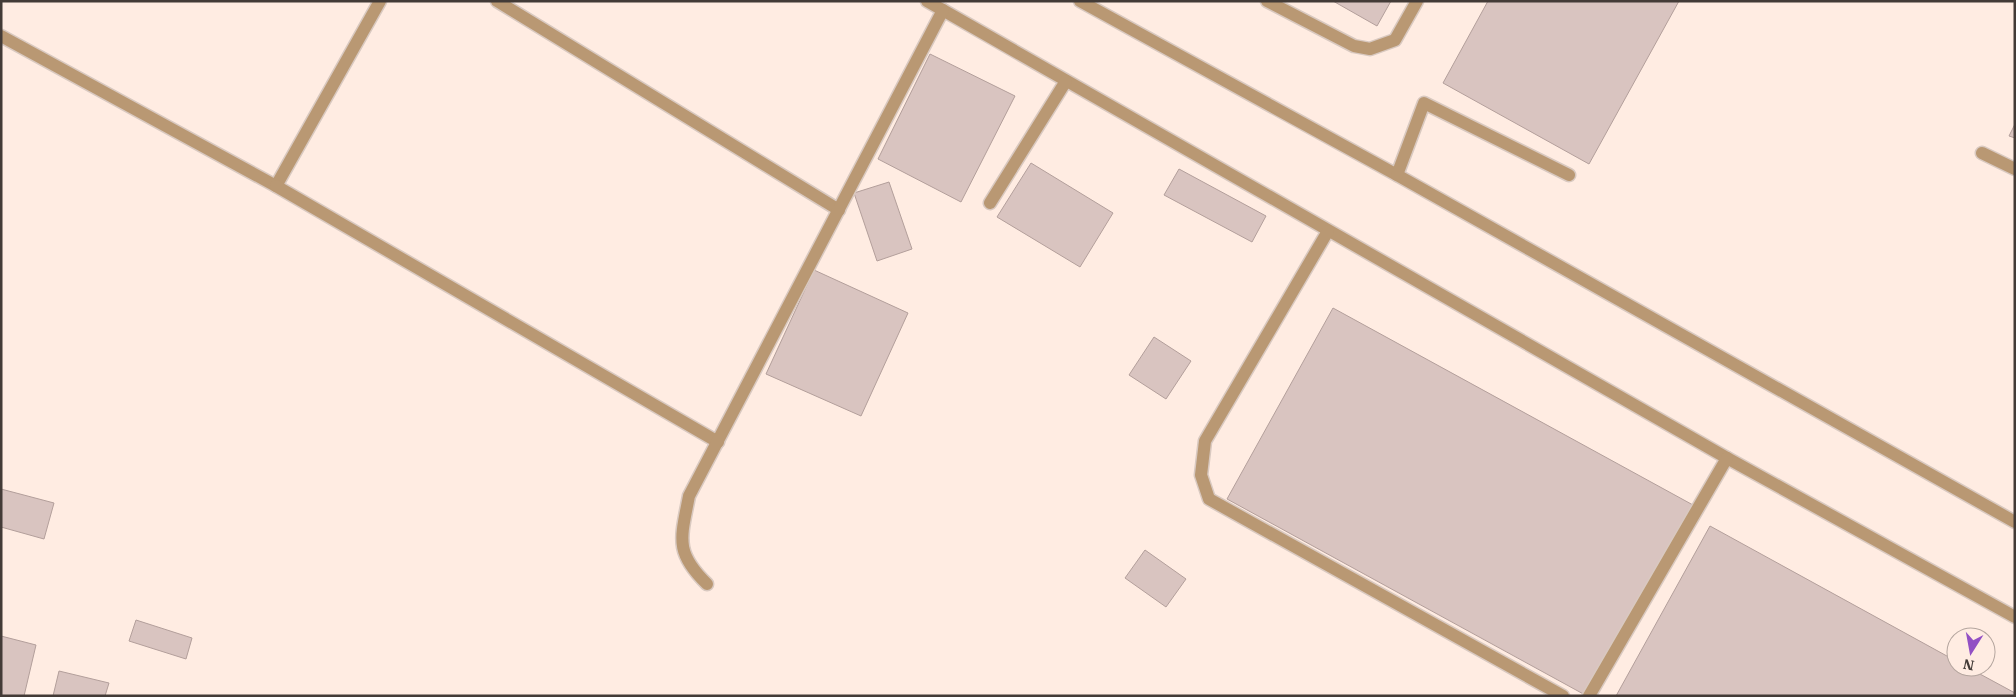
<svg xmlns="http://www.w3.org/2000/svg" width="2016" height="697" viewBox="0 0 2016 697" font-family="'IBM Plex Serif',serif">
	<rect width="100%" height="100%" fill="#ffece2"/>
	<g fill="#d9c4c0" stroke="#b39f9b">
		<polygon points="1333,1 1391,1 1377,26"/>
		<polygon points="1488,1 1679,1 1589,164 1443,83"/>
		<polygon points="930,54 1015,96 961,202 878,159"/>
		<polygon points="2015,124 2015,138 2009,136"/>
		<polygon points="1031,163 1113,213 1080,267 997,217"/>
		<polygon points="1179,169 1266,216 1252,242 1164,195"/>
		<polygon points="889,182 912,249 877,261 854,193"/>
		<polygon points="814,270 908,313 861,416 766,374"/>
		<polygon points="1333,308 1693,505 1587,696 1227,499"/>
		<polygon points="1154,337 1191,361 1166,399 1129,375"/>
		<polygon points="1,489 54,503 44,539 1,527"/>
		<polygon points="1710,526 1956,661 1956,667 1967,667 2015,693 2015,696 1616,696"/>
		<polygon points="1145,550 1186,579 1166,607 1125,578"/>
		<polygon points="136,620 192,638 186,659 129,641"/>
		<polygon points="1,636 36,645 24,696 1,696"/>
		<polygon points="59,671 109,683 105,696 53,696"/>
	</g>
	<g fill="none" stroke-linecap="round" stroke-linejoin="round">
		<g stroke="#d9c9c0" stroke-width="15">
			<g id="minor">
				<polyline points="497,1 839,210"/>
				<polyline points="927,1 1727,458 2015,617"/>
				<polyline points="1080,1 1397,175 2015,522"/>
				<polyline points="1267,1 1354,46 1370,49 1395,40 1417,1"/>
				<polyline points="1,36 276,186 380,1"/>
				<polyline points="1982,153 2015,169"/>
				<polyline points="1397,175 1424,103 1569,175"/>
				<polyline points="276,186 718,442"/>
				<polyline points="990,203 1066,81"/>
				<polyline points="1328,231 1205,441 1201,475 1209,499 1563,696"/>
				<path d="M707,584c-33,-32 -26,-46 -18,-88l254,-486"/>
				<polyline points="1589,696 1727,458"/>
			</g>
		</g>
		<use href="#minor" stroke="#b99873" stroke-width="12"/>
	</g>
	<rect width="2016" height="697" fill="none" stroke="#433b37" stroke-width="5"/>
	<g transform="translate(1971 652) rotate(191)"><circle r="24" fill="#ffece2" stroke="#b4a59e"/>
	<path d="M0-4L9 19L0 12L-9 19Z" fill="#924fc4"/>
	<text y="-8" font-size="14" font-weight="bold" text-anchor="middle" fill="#433b37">N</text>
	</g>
</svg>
